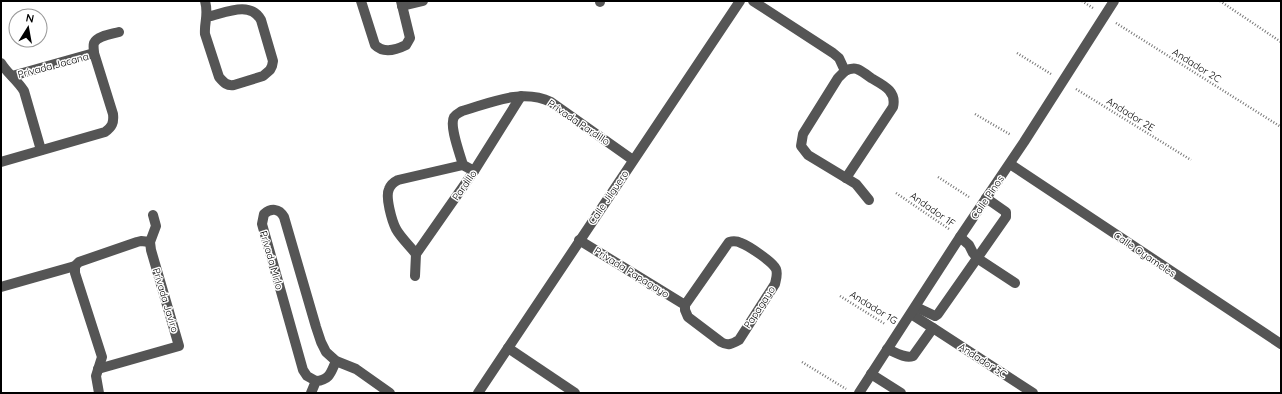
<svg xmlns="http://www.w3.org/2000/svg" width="1282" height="394" viewBox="0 0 1282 394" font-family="Quicksand,sans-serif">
	<rect width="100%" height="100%" fill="#fff"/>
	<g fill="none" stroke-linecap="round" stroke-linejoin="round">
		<g stroke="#777" stroke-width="2.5" stroke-dasharray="1 2" stroke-linecap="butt">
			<polyline points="1082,1 1093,8"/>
			<polyline points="1220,1 1281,42"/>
			<polyline points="1116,23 1281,127"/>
			<polyline points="1017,53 1051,74"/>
			<polyline points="1076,89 1191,160"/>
			<polyline points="975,114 1011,135"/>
			<polyline points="938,177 969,197"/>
			<polyline points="896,193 949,229"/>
			<polyline points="840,296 885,324"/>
			<polyline points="802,362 846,389"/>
		</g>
		<g stroke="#555" stroke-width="10">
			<path d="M205,1c4,14 -1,21 0,33l14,43c5,6 8,9 15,8l29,-9 7,-6 2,-4 1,-5 -12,-41c-11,-20 -36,-7 -54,-3"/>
			<path d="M361,1l14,44c9,9 21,5 31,0l4,-7 -9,-37"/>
			<polyline points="600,1 600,2"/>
			<path d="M753,1l80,52 6,5 6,13c4,-2 8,-3 12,-2 5,2 10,6 14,9 12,7 26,13 22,29l-47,71"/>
			<polyline points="402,6 423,1"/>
			<path d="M1,63c6,10 16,17 23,28l17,59"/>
			<polyline points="845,71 838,78 803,134 801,146 808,155 856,184 869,200"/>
			<polyline points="12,76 94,53"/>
			<path d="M1,162l104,-30c7,-5 9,-9 8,-18l-19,-61c0,-3 -1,-7 0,-10 3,-7 18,-9 25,-11"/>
			<polyline points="1010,164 1281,344"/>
			<path d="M474,171l-11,-6c-3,-11 -14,-39 -9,-48 2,-3 5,-4 8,-6 28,-8 60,-23 89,-9l82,58"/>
			<polyline points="960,237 969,245 973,253 977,258 1015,283"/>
			<path d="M579,240l106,65v5l3,7 33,25c7,4 11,2 18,-2l36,-56c1,-5 3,-10 1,-15 -3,-7 -27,-23 -35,-26 -4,-2 -8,-2 -12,-1l-44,63"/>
			<path d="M416,254c-6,-8 -15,-16 -20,-25 -4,-8 -11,-32 -7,-40 2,-5 5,-7 9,-9l65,-15"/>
			<polyline points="75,266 75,273 102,357 96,376 99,393"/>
			<polyline points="415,276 416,254 474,171 521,96"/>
			<polyline points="1,287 75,266 79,262 137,242 141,241 150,242"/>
			<polyline points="916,307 935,316 938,314 1006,217 1006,212 986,198"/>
			<polyline points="933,328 1033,393"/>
			<polyline points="508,348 575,393"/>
			<path d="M887,349c8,3 18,10 26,7l20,-28 -22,-14"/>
			<polyline points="98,369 179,346 151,250 150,242 156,226 153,215"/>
			<polyline points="871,374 901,393"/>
			<path d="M316,381l-9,-5 -4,-6 -41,-146 2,-10c7,-6 15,-6 20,3l32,110 5,15 5,10 10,9 20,8 34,24"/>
			<path d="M311,393l5,-12c14,-1 15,-9 20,-20"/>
			<polyline points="478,393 740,1"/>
			<polyline points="859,393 960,237 1024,142 1114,1"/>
		</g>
	</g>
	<g text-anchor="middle" stroke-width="3" stroke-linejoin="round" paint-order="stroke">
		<g font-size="10" fill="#000" stroke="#fff">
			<text transform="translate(53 65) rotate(-15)" y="4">Privada Jacana</text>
			<text transform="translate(1197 65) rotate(32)" y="4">Andador 2C</text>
			<text transform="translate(1131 114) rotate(32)" y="4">Andador 2E</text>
			<text transform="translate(579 122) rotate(34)" y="4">Privada Pardillo</text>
			<text transform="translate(464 185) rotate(-55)" y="4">Pardillo</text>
			<text transform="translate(608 197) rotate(-56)" y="4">Calle Jilguero</text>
			<text transform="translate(987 197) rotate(-56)" y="4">Calle Pinos</text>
			<text transform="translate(933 209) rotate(35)" y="4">Andador 1F</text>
			<text transform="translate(1145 254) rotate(34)" y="4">Calle Oyameles</text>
			<text transform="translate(272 260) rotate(74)" y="4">Privada Mirlo</text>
			<text transform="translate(632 272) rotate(32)" y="4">Privada Papagayo</text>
			<text transform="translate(166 300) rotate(73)" y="4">Privada Javiro</text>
			<text transform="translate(759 307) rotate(-57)" y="4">Papagayo</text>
			<text transform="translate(874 307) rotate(32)" y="4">Andador 1G</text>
			<text transform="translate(983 360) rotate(33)" y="4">Andador 3C</text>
		</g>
	</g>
	<rect width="1282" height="394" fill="none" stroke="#000000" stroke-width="4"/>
	<g transform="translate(28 28) rotate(11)"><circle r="19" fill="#ffffff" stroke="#999999"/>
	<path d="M0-3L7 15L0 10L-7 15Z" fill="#000000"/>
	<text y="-6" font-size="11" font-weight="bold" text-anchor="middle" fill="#000000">N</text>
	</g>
</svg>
